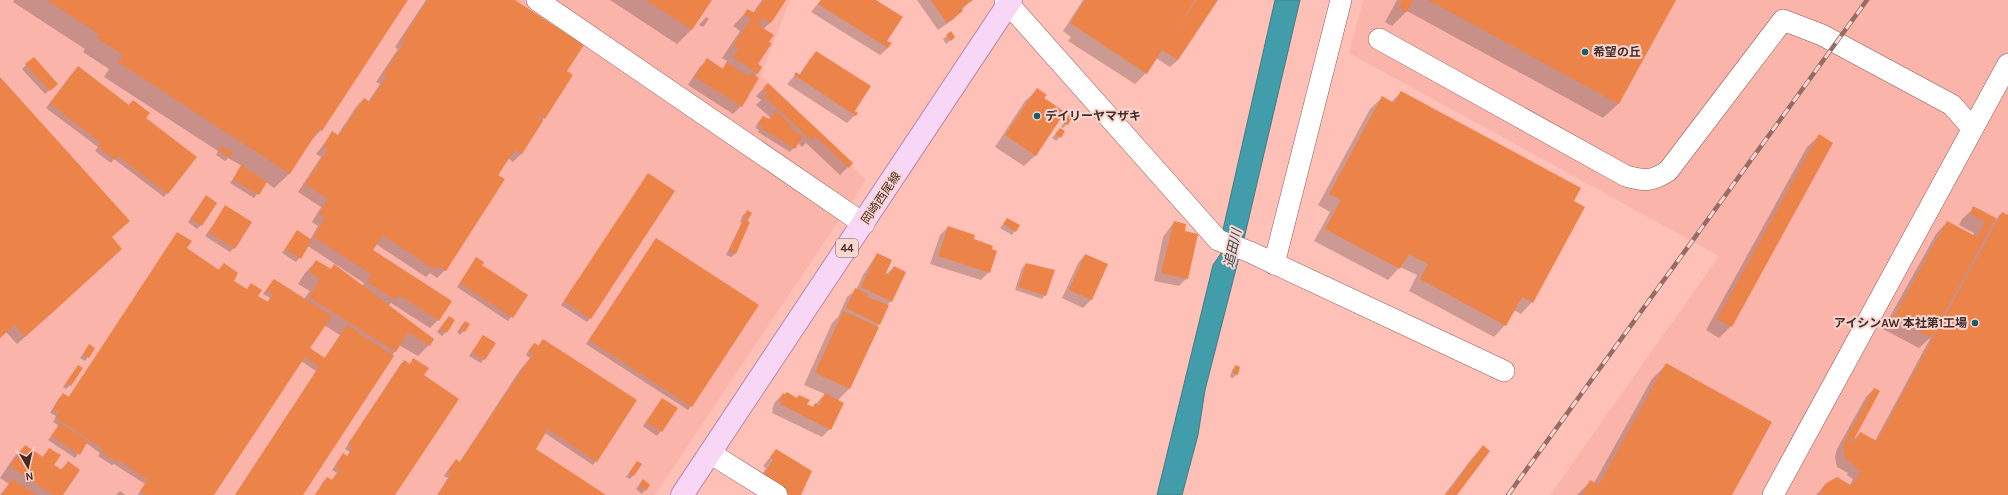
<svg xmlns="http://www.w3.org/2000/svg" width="2008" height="495" viewBox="0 0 2008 495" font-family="Karla,'Noto Sans JP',sans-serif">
	<rect width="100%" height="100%" fill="#ffc1b7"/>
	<g fill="#fab4aa">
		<polygon points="0,0 790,0 761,75 866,180 655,495 0,495"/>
		<polygon points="1363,0 2008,0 2008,495 1550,495 1719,256 1349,53"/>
	</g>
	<g fill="#429daa" stroke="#427b83">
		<polygon points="1275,0 1300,0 1243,243 1222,234"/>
		<polygon points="1224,249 1239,257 1205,390 1198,435 1182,495 1157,495 1213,265"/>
	</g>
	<g fill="#0003" fill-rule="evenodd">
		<polygon points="14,0 407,0 321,130 310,142 289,174 274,188 266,182 254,198 230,183 242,166 228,158 225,161 216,155 218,151 104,77 109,69 83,52 85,49 13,2"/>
		<path d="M426,0h87l52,71 -23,51 -21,32 -8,8 -5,-4 -63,112 -8,8 -7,-5 -4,4 -50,-33 -4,6 78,51 -12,19 -8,8 -39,-25 -3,3 41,39 -11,11 -19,-11 -97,150h-67l81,-124 -15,-10 -88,134h-75l7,-11 -31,-20 -2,1 -14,-9 2,-3 -14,-10 -11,15 -27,-18 11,-14 -6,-4 3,-6 -6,-3 9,-15 4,-3 5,3 109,-165 8,16 33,21 6,-6 9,17 34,22 3,-5 -7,-4 11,-14 30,19 6,-8 -12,-7 7,-11 11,-12 14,9 4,-4 28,21 2,-4 -56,-37 -12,16 -14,-9 15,-21 13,8 8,-14 -6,-4 9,-15 -23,-15 23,-35 -5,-3 17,-21 4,3 19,-29 8,-8 4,3 12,-18 -4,-2 22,-33 -3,-2zM324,325l16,10 -16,24 -15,-10z"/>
		<polygon points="610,0 711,0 691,30 677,44"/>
		<polygon points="762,0 784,0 770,23 763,29 756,65 757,73 741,106 733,114 688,85 699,68 707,60 721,69 723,68 727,61 722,58 740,31 733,26 748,10 753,13"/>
		<polygon points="821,0 874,0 888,48 880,55 811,12"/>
		<polygon points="917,0 971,0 954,19 938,30"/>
		<polygon points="1083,0 1217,0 1178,60 1170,67 1156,58 1146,73 1135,84 1068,41 1071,37 1063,31"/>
		<polygon points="1397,0 1675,0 1618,104 1603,118 1407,11 1392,26 1385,22"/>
		<polygon points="706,17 709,19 703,27 699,25"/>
		<polygon points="947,36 954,37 946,44 943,39"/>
		<polygon points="816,52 855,115 847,123 787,84 796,74 799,75 809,60"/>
		<polygon points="34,58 53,87 45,94 22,69"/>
		<polygon points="74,71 145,119 196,157 164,197 114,159 111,163 95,151 98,147 46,108"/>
		<polygon points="0,79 111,238 113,257 17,344 6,332 0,338"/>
		<polygon points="768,84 852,163 840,175 806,143 802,147 798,143 790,152 758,132 759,130 755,128 759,121 763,117 769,120 771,118 756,105 761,100 756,96"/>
		<polygon points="1037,90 1043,99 1036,155 1024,166 995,147 1025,101"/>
		<polygon points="1401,92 1532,302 1521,314 1514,310 1505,325 1494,337 1409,291 1417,275 1400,267 1388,280 1314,241 1330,212 1318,205 1370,109 1382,98 1391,102"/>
		<polygon points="1069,116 1067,124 1063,128 1061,127"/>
		<polygon points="1060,129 1064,132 1056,141 1052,138"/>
		<polygon points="1819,136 1731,326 1719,338 1706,330 1807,147"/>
		<polygon points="648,175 590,318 587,322 561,305"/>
		<polygon points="206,196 201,225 197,229 188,222"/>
		<polygon points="226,207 234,248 230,252 205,236"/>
		<polygon points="1974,208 1996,219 2002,213 2008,216 2008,495 1816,495 1825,485 1850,485 1853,479 1847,475 1848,473 1837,467 1835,457 1837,449 1866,397 1874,389 1853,440 1860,433 1875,441 1931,337 1919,348 1883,329 1936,234 1947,222 1973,236 1974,233 1959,225 1962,219"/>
		<polygon points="747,212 748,219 735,254 731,257 726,255 742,222 740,222 743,215"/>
		<polygon points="1007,219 1015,231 1012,235 1000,228"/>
		<polygon points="1174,222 1183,232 1187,278 1179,286 1154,281 1163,237"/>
		<polygon points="948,227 972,240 989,272 981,280 930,264 940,235"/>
		<polygon points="656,239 691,406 688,410 586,344"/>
		<polygon points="877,254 883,277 894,267 891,301 887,305 849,389 838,400 830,429 822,437 772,413 773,410 772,409 775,402 783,394 812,408 825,394 804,385 832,323 838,317 847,297 856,290 863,275"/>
		<polygon points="1085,255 1107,264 1091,300 1083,308 1062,298 1078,263"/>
		<polygon points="476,258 480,266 526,296 508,321 457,287"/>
		<polygon points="1026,264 1045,295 1042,299 1015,290 1022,268"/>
		<polygon points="449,317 446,332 442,336 437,332"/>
		<polygon points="465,322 464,331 460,335 457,332"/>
		<polygon points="483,336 484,359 481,363 469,356"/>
		<polygon points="543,340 596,461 593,465 545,433 534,449 604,495 437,495 448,478 444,476 452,465 456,461 459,463 520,370 530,358 526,355 530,348 534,344 538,346"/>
		<polygon points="89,346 94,348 85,361 80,358"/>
		<polygon points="414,360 422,376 394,495 315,495 323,482 327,478 332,480 337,473 332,470 343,454 347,457 350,452 345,449 400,365 404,361 409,365"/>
		<polygon points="1666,365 1731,495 1577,495 1591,481 1594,483 1652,379"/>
		<polygon points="1235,367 1237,374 1233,378 1230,377 1232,370"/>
		<polygon points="81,368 70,385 66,389 63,387 75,370"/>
		<polygon points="662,400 676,409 657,436 643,426"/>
		<polygon points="25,446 42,457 50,449 53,465 60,470 68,463 62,495 0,495 9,484 0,478 14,457"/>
		<polygon points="1483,447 1455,495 1444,495 1472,458"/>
		<polygon points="776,450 800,495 754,487 766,468 763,466"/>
		<polygon points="634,466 633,476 630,479 626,477"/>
		<polygon points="643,480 645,490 642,494 636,489"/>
		<polygon points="120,491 125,495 116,495"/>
	</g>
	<g fill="#ec844a">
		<polygon points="47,0 408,0 322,131 319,129 290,174 118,62 123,55 97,38 99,34"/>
		<polygon points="428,0 515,0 584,45 567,71 573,75 545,119 539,115 537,117 543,121 522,154 515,150 498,175 505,179 446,271 438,266 435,270 383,235 373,250 452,301 439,321 399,295 395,300 367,282 371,274 314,237 325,218 319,214 328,199 305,184 328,149 323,146 332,131 339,136 364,98 370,102 387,76 384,74 405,41 402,39"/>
		<polygon points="646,0 712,0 692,30"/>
		<polygon points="764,0 786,0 771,23 762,18 758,25 774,35 769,42 772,43 758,64 762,67 758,74 733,57 738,49 733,46 751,19 744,15 747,9 755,13"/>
		<polygon points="821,0 876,0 903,17 887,41 892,43 888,48 818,4"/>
		<polygon points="931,0 973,0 961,8 963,11 947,23"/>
		<polygon points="1085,0 1195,0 1175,32 1196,0 1218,0 1178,60 1162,50 1147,74 1070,23"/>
		<polygon points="1402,0 1413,0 1407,12 1399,7"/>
		<polygon points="1428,0 1676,0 1619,104"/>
		<polygon points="951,31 955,37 951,41 946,35"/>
		<polygon points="816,51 871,86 855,111 858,113 856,116 794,75 796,72 800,75"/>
		<polygon points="34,57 58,84 50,91 25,64"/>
		<polygon points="707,58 723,69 727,62 749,77 751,73 759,78 742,107 695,77"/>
		<polygon points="78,66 129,105 133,100 150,113 146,118 197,157 168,194 118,156 115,160 98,147 101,143 50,103"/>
		<polygon points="0,77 130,221 112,237 122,249 53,312 25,337 15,325 0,338"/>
		<polygon points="768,83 853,163 849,168 815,136 811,140 764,96 768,92 763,88"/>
		<polygon points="1037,88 1047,95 1044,98 1065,112 1036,156 1005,135"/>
		<polygon points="1401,91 1581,188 1574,201 1585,207 1533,303 1522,297 1506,326 1420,279 1428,264 1409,254 1400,269 1325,229 1341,200 1329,194 1382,96 1394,103"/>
		<polygon points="776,111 791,125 789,128 803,136 795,149 761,128 762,126 758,124 763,116 769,119"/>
		<polygon points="1069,114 1073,116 1068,125 1064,123"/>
		<polygon points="1060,128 1065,131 1061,138 1055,134"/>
		<polygon points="1819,134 1833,143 1732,327 1717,319"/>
		<polygon points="222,146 233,153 229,158 219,151"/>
		<polygon points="241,165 267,182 259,195 233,179"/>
		<polygon points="648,173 675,191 591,319 564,301"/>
		<polygon points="206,195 217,203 202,226 191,218"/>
		<polygon points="225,205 252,222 235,249 209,232"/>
		<polygon points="1973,206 1996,218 1931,338 1894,317 1947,221 1977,237 1985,222 1970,214"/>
		<polygon points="747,210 752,213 748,220 744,218"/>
		<polygon points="2002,212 2008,215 2008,495 1823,495 1820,493 1825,484 1837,477 1852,486 1861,471 1854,467 1855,465 1845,459 1843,448 1845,440 1854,444 1860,432 1877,441"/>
		<polygon points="1007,218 1020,225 1016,232 1003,224"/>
		<polygon points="744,219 750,222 736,254 729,251"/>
		<polygon points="1174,221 1186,224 1185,231 1198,234 1188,279 1161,273"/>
		<polygon points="948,226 975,235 974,239 993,246 992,249 997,251 990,273 938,256"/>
		<polygon points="297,230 312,240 301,259 285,249"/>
		<polygon points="177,232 192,241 187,248 219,270 224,263 238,273 234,281 247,289 251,283 262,290 258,296 268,302 273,294 266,290 274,279 332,316 310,348 325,358 347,325 394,356 303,495 235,495 319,367 305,357 214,495 146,495 140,491 148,480 118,460 117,462 101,452 103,449 56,418 59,412 53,409 63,393 69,397"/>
		<polygon points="656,238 759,305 692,407 589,340"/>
		<polygon points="877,253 892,260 886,273 889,275 894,266 906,272 892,302 861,287"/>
		<polygon points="1085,254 1108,264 1092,300 1069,290"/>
		<polygon points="476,257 484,262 482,265 528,295 513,318 460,283"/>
		<polygon points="316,260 331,269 334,264 434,339 430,346 408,332 396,352 309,297 320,279 309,272"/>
		<polygon points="1026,263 1055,270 1046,296 1018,287"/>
		<polygon points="855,288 868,294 867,297 889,305 880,325 846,308"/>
		<polygon points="843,311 879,327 850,389 815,373"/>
		<polygon points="449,316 455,320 447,333 440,328"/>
		<polygon points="465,321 470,324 465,332 460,328"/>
		<polygon points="483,335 496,343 485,360 472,352"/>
		<polygon points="543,339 637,400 597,462 548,429 536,449 606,495 438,495 451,474 447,472 456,459 460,462"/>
		<polygon points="534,343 538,345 533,354 529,351"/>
		<polygon points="89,344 95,348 89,358 83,354"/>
		<polygon points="413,358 429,368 424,375 459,399 395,495 315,495 327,477 332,480 340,469 335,466 343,453 347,456 353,448 348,444 404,360 410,364"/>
		<polygon points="1666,363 1772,422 1732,495 1582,495 1590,480 1599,485"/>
		<polygon points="78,365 83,368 71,386 66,383"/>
		<polygon points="1235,365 1240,367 1238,375 1233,373"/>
		<polygon points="1874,388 1880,391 1852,443 1846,439"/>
		<polygon points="787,392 797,398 799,395 810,400 807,404 813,407 815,403 819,405 825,393 844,403 831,430 780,404 781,402 779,401 783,393 785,394"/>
		<polygon points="662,398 678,408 662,432 646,422"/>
		<polygon points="60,423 88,441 80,455 51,436"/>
		<polygon points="25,445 43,457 49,448 61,455 54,465 62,470 68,461 80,470 63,495 53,495 10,466"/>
		<polygon points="1483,445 1490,451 1457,495 1446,495"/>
		<polygon points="776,449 812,471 801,495 786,495 761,479 773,460 770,457"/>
		<polygon points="637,461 642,464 634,476 629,473"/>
		<polygon points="12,479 37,495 2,495"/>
		<polygon points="643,479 650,485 646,491 639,485"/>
	</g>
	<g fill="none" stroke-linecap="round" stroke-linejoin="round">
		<g stroke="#8f5952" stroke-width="22">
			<g id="minor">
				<polyline points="537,0 864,224"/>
				<polyline points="1005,0 1218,240 1250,252 1504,371"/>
				<path d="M1379,39l247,137c19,5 25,6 42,-5l115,-151 39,15 130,70 20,23"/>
				<polyline points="1274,264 1341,0"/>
				<polyline points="710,453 777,495"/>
				<polyline points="1773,495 2008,64"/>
			</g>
		</g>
		<g stroke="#b588a9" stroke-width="24">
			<polyline id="major" points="682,495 1011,0"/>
		</g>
		<use href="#minor" stroke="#fff" stroke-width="21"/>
		<use href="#major" stroke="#f8d6f5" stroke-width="22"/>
		<g stroke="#946b65" stroke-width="4.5">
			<polyline id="rail" points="1508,495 1867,0"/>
		</g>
		<use href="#rail" stroke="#fbd5cf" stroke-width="3" stroke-dasharray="9" stroke-linecap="butt"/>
	</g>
	<g fill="#14616c" stroke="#fbd5cf" stroke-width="1.5">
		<circle cx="1585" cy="52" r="4"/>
		<circle cx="1037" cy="116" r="4"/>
		<circle cx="1975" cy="323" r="4"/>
	</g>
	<g text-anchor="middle" stroke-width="4" stroke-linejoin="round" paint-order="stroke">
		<rect fill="#fbd5cf" stroke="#7a5e5a" stroke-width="1" x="836" y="239" width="22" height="18" rx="3"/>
		<g font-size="11" font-weight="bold" fill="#432b28">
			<text x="847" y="252">44</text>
		</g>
		<g font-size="12" font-weight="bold" fill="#432b28" stroke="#fbd5cf" text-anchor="start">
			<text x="1593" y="56">希望の丘</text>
			<text x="1045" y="120">デイリーヤマザキ</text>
			<text x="1967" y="327" text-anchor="end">アイシンAW 本社第1工場</text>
		</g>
		<g font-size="12" fill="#432b28" stroke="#fbd5cf">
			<text transform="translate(881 198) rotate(-56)" y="4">岡崎西尾線</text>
		</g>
		<g font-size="13" font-style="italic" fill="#2c494e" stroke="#fbd5cf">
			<text transform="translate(1232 248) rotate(-77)" y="5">追田川</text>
		</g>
	</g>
	<g transform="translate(28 467) rotate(171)" stroke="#fbd5cf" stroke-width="3" paint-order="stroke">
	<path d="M0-3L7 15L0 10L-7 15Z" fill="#432b28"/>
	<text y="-6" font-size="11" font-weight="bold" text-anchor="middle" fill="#432b28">N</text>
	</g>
</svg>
